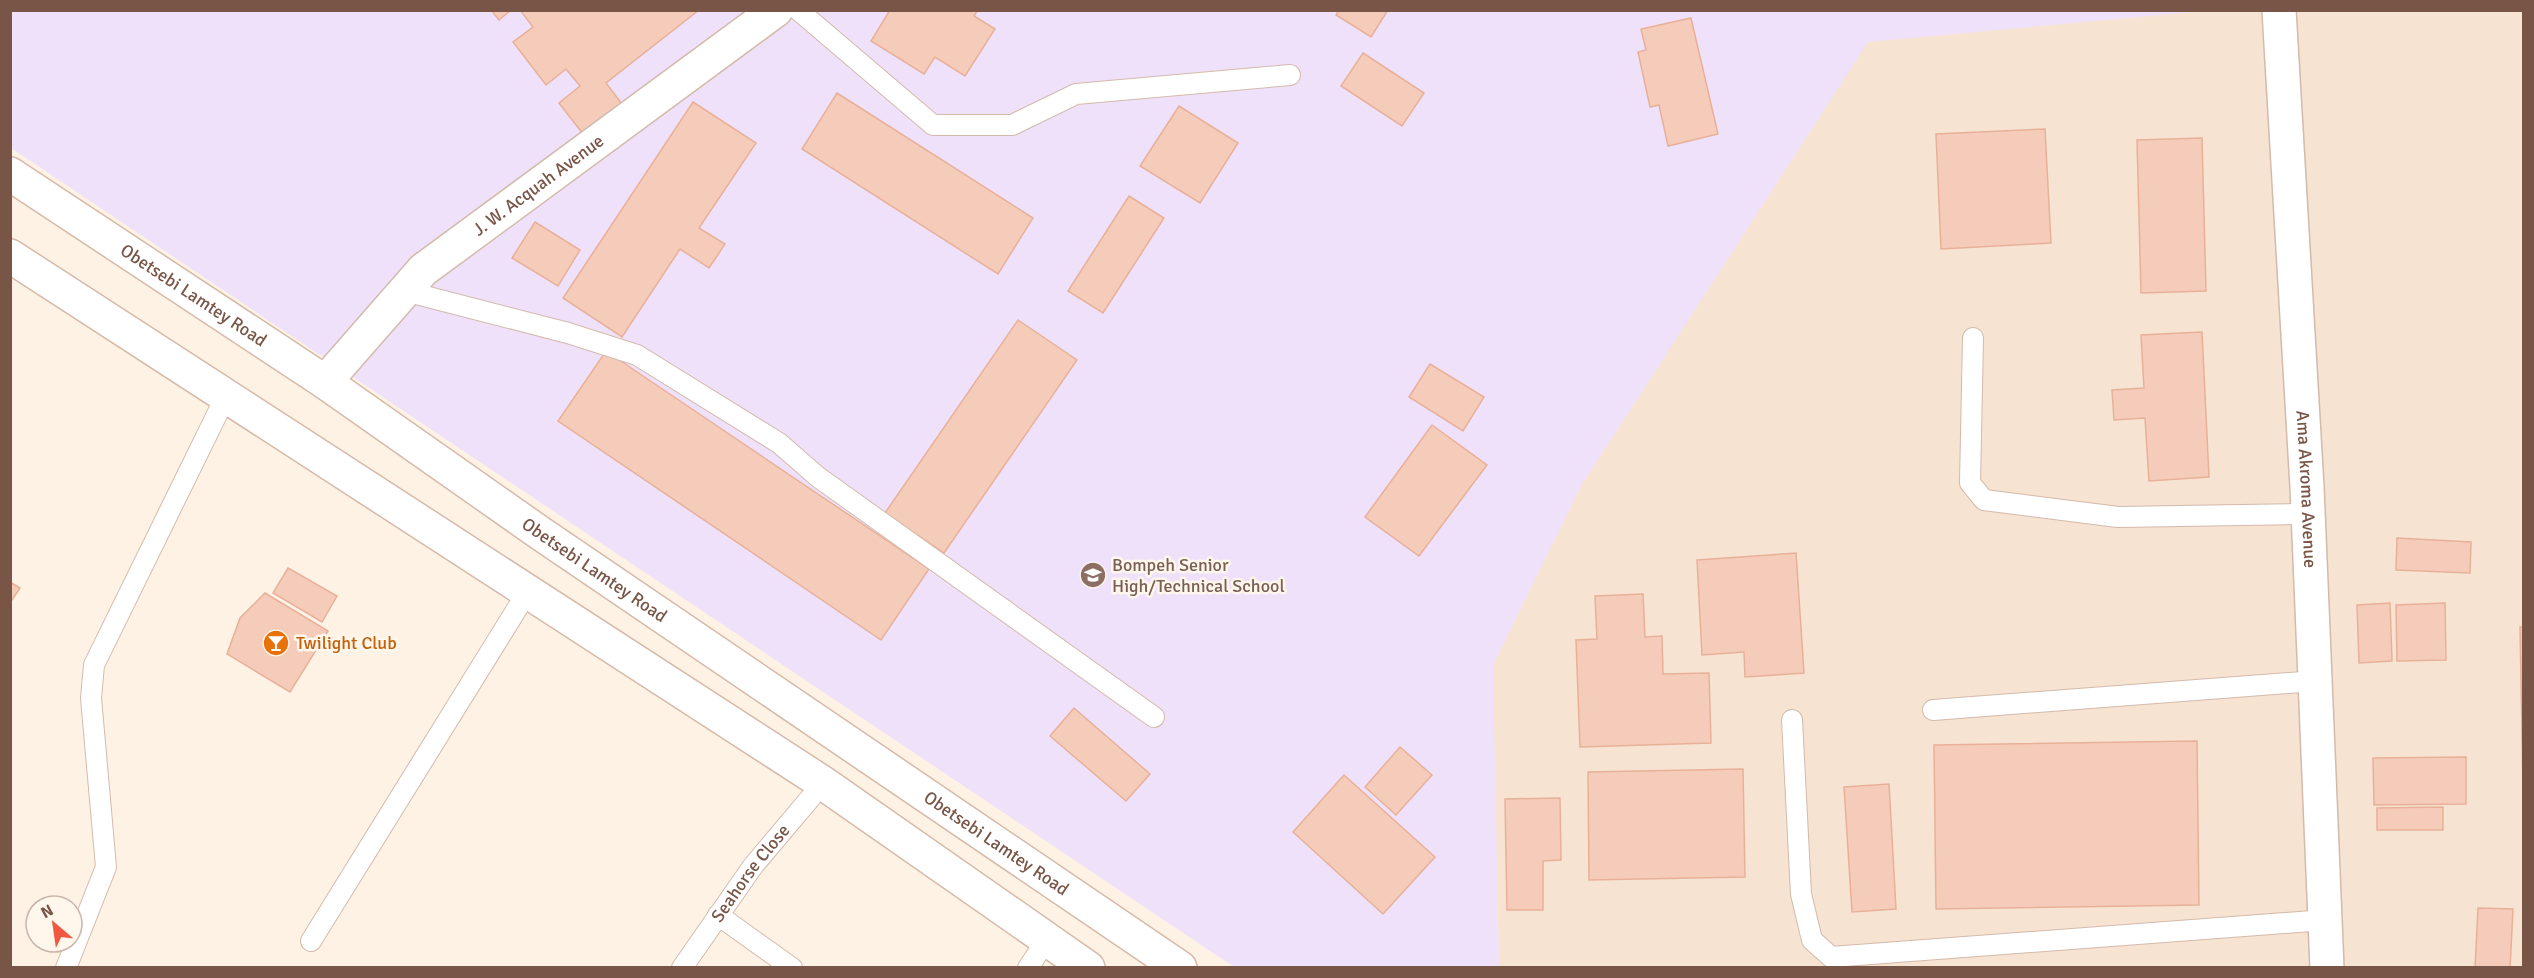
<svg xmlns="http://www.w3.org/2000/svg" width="2534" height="978" viewBox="0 0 2534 978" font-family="Signika,sans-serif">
	<rect width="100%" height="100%" fill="#fef2e4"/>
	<polygon fill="#f6e3d2" points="10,11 2523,11 2523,967 1336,967"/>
	<polygon fill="#efe1fa" points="10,11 2204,11 1868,42 1581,486 1493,665 1499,968 1234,967 11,148"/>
	<g fill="#f5ccba" stroke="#e9b099" stroke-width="1.5">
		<polygon points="491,10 511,10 499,20"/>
		<polygon points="520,10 699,10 606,83 622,104 583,134 559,103 580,86 566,69 546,85 513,42 533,27"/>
		<polygon points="890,10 978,10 974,16 995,29 965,76 935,57 924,74 871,41"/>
		<polygon points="1339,10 1388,10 1371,37 1336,15"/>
		<polygon points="1691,18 1718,134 1668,146 1659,105 1650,107 1638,52 1646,50 1641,29"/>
		<polygon points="1363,53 1424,93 1402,126 1341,86"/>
		<polygon points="837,93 1033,218 998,274 802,149"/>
		<polygon points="693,102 756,143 699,228 725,244 709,268 680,249 622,337 563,298"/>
		<polygon points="1179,106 1238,143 1200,203 1140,166"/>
		<polygon points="2045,129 2051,243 1941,249 1936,134"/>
		<polygon points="2202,138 2206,291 2141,293 2137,140"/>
		<polygon points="1129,196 1164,218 1103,313 1068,291"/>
		<polygon points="535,222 580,250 558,286 512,258"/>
		<polygon points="1018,320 1077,360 944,553 885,513"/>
		<polygon points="2202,332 2209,477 2149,481 2145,418 2114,420 2112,390 2144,388 2141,335"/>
		<polygon points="606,351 929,569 881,640 558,421"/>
		<polygon points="1430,364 1484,397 1463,431 1409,397"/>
		<polygon points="1432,425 1487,465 1419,556 1365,517"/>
		<polygon points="2397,538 2471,542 2470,573 2396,570"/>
		<polygon points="1796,553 1804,673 1745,677 1744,652 1702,655 1697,560"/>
		<polygon points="288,568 337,596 322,622 273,593"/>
		<polygon points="10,582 20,588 10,603"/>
		<polygon points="265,593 328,631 290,692 227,654 240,618"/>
		<polygon points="1643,594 1645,637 1662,636 1663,674 1709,673 1711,743 1580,747 1576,640 1597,639 1595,596"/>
		<polygon points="2390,603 2392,661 2359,663 2357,605"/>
		<polygon points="2445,603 2446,660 2397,661 2396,605"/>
		<polygon points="2520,627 2524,627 2524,786 2523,786"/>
		<polygon points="1074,708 1150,774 1126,801 1050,736"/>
		<polygon points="2197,741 2199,905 1936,909 1934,745"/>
		<polygon points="1400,747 1432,775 1396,815 1365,787"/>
		<polygon points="2466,757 2466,804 2374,805 2373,758"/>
		<polygon points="1743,769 1745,877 1589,880 1588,772"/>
		<polygon points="1344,775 1435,857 1383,914 1293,832"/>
		<polygon points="1889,784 1896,909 1852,912 1844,787"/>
		<polygon points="1560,798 1561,860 1543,861 1543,910 1507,910 1505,799"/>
		<polygon points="2443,807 2443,830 2377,830 2377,808"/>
		<polygon points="2478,908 2513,909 2510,968 2475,968"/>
	</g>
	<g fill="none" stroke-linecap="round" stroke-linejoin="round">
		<g stroke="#d3baac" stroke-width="22">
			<g id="lane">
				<polyline points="798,10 933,125 1012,125 1076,94 1290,75"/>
				<polyline points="405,291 568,333 637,355 779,443 818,477 1154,717"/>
				<polyline points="1973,338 1970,483 1984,500 2118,517 2308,514"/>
				<polyline points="1933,710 2315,681"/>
				<polyline points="1792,720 1801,894 1812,940 1831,957 2325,920"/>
				<polyline points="718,915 792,968"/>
				<polyline points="311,941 528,591"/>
				<polyline points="66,968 106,867 91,698 94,665 226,396"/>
				<path id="s1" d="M682,968l71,-102 70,-83"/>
				<polyline points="1028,968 1047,939"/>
			</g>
		</g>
		<g stroke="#d3baac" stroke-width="36">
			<g id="street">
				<path id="s2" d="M2279,10l28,477 20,481"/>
				<path id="s3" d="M325,382l98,-112 353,-260"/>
			</g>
		</g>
		<g stroke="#d6b9a9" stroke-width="36">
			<g id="secondary">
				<path id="s4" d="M10,174l315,208 215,151 640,435"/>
				<polyline points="10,256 823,783 1088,968"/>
			</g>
		</g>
		<use href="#lane" stroke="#fff" stroke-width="20"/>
		<use href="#street" stroke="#fff" stroke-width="33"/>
		<use href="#secondary" stroke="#fff" stroke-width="33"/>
	</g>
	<defs>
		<g id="school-disc" transform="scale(1.35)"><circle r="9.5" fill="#8d6e63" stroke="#fff6ec"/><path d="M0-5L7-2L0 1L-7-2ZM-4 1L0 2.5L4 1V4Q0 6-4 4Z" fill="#fff"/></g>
		<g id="bar-disc" transform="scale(1.35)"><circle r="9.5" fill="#e8710a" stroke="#fff6ec"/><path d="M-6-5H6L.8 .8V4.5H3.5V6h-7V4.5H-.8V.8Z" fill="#fff"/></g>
	</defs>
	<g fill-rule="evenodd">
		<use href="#school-disc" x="1093" y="575"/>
		<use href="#bar-disc" x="276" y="643"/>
	</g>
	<g text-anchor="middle" stroke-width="5" stroke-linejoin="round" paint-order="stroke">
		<g font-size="18" fill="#795547" stroke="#fff6ec">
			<text dy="6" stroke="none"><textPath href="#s3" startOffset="292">J. W. Acquah Avenue</textPath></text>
			<text dy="6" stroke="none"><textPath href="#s4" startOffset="220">Obetsebi Lamtey Road</textPath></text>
			<text dy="6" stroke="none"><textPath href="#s2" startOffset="480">Ama Akroma Avenue</textPath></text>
			<text dy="6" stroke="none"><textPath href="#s4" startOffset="706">Obetsebi Lamtey Road</textPath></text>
			<text dy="6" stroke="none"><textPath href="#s4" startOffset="1192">Obetsebi Lamtey Road</textPath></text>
			<text dy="6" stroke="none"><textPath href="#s1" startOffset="117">Seahorse Close</textPath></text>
		</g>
		<g font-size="18" fill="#785e54" stroke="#fff6ec" text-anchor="start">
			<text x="1112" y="571">Bompeh Senior<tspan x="1112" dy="21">High/Technical School</tspan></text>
		</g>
		<g font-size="18" fill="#c56008" stroke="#fff6ec" text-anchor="start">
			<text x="296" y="649">Twilight Club</text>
		</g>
	</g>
	<rect width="2534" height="978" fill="none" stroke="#795547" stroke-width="24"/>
	<g transform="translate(54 924) rotate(331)"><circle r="28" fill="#fff6ec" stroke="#c9b6aa" stroke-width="1.5"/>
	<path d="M0-4.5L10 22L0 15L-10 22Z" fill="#f15840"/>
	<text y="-9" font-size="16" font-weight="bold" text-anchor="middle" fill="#795547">N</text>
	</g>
</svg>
